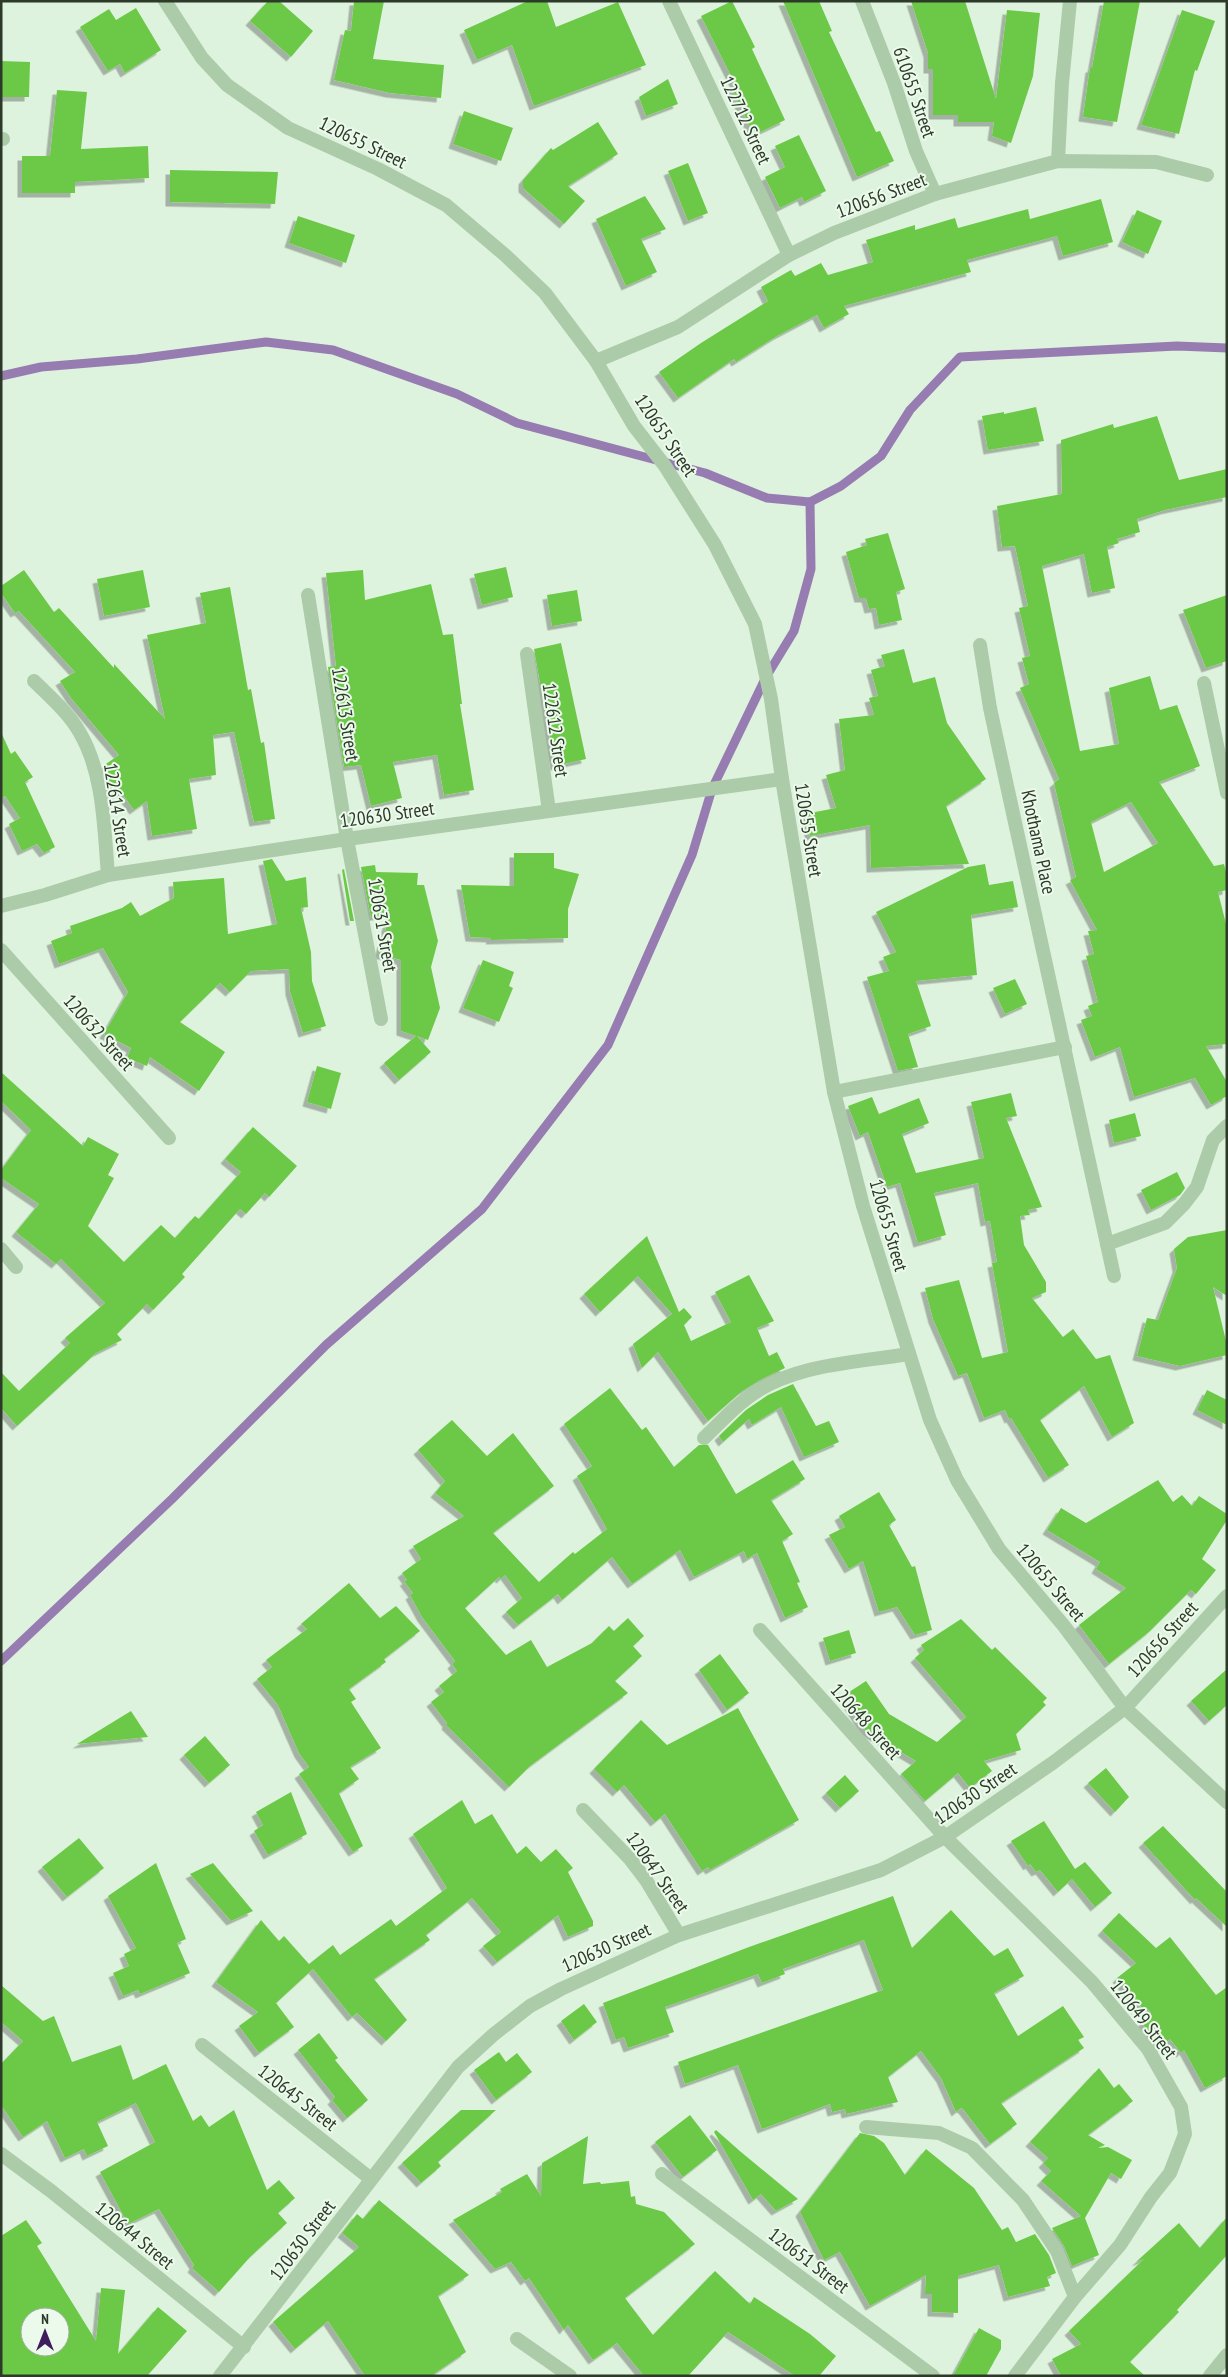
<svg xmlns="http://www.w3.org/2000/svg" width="1228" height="2377" viewBox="0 0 1228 2377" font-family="'PT Sans Narrow',sans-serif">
	<defs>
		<filter id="shadow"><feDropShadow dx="-4.5" dy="4.5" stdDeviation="0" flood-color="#0004"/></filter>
	</defs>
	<rect width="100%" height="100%" fill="#def3de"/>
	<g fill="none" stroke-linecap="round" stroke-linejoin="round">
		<g stroke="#977cb1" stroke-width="9">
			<polyline points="1,376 41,367 137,359 266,342 333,350 457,394 517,423 705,473 767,498 810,502 841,486 881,456 910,410 960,357 1177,346 1227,348"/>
			<polyline points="1,1661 172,1499 326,1345 482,1209 608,1045 692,855 712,789 766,677 794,631 811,569 810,502"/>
		</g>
	</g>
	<g fill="#6cc947" fill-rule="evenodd" filter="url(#shadow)">
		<polygon points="268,1 279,1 313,31 291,57 250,21"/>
		<polygon points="354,1 384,1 373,59 444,65 441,98 390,93 334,80 345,30 351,31"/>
		<polygon points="528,1 547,1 556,27 618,2 646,65 534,106 512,45 477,60 464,30"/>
		<polygon points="732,1 755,47 752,49 785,120 754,135 732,88 736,86 701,16"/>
		<polygon points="783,1 819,1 832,31 829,32 876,132 880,131 894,161 857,177"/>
		<polygon points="911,1 965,1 996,99 1007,10 1040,13 1033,76 1011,143 992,136 994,122 958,122 958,115 933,115 933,69 928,69 928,53"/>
		<polygon points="1104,1 1140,1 1117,122 1083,117 1090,68 1092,68"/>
		<polygon points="136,8 161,50 125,73 120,64 108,71 80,27 109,9 116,20"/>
		<polygon points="1182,10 1215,21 1197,71 1195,70 1179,134 1141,125"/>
		<polygon points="1,61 30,62 29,97 1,97"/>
		<polygon points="668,79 678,104 646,116 639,97"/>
		<polygon points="57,90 87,92 81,149 148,146 149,178 75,182 75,193 22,193 22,156 50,156"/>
		<polygon points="464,111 513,128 501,161 453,144"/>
		<polygon points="598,122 618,154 568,186 585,201 564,224 523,188 523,180 551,148 553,150"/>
		<polygon points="799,135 826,191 804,202 802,197 780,208 765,177 785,167 775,146"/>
		<polygon points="688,163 708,213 688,221 668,171"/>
		<polygon points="170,170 278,172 275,204 170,202"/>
		<polygon points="645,196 666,229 641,239 657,272 626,286 596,219"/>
		<polygon points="1101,199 1113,242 1063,256 1057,236 967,260 971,272 844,306 849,314 824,328 817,315 777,336 736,362 734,359 678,398 659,372 701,343 768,301 761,287 791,270 795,276 821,263 828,275 873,262 866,240 915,225 915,230 955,218 958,228 1028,209 1030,219"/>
		<polygon points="1137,210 1162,221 1148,254 1122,242"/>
		<polygon points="298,216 355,235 346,263 289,243"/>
		<polygon points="1036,407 1044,441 988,450 982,416 1004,412 1004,414"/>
		<path d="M1157,416l22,64 48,-11v28l-62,13 -28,9 3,13 -23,7 2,4 -12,4 8,41 -23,5 -8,-39 -42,12 38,185 39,-7 -10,-56 41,-12 10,34 17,-5 23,61 -41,16 55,84 10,-2 3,12v14l-9,2 9,36v116l-21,2 21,36v14l-16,9 -16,-27 -61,19 -14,-50 -25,10 -14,-37 11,-4 -4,-10 10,-4 -12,-46 8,-2 -6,-23 9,-1 -27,-50 6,-3 -22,-94 5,-4 -39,-91 9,-4 -7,-26 8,-2 -11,-48 9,-2 -13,-60 -13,1 -5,-41 65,-12 -1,-54 52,-16 1,4zM1131,802l27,41 -54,29 -13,-50z"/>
		<polygon points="888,533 905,589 896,592 902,620 879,625 876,608 869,609 866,598 859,598 846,552 867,545 865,539"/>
		<polygon points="506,567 513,597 482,605 474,574"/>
		<polygon points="24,570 54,612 59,608 114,668 114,664 165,719 147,635 206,623 200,593 230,587 248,690 251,689 261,743 264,742 275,819 254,822 234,732 213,735 216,775 189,779 197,829 152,836 147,801 134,810 121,792 115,796 108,786 103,766 119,755 71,698 60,681 75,672 19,611 15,613 1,593 1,586"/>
		<polygon points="143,570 150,607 104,616 97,579"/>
		<polygon points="363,570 365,600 431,584 443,635 453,634 462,704 460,704 474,790 444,795 437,755 393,762 402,798 371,806 361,765 344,767 328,667 336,666 326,573"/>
		<polygon points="577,590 582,621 552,626 547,595"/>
		<polygon points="1227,595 1227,661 1206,668 1183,610"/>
		<polygon points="561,643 586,759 555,766 534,649"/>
		<polygon points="904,649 913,683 935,677 947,723 986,779 946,806 969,864 871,868 870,825 810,836 805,814 836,808 826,775 845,770 839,719 874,715 869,698 878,696 871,670 885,666 881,655"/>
		<polygon points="1,732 11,754 15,751 33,777 25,782 55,847 44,853 37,844 22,851 9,824 20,818 5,796 1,798"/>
		<polygon points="514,853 554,853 554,868 579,874 568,909 568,938 490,940 491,938 470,937 461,885 514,886"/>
		<polygon points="272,859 286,881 306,877 308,907 301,908 311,952 312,981 326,1026 303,1033 290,991 289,969 251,971 230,992 220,983 180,1022 225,1052 199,1091 150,1057 147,1066 127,1058 131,1048 104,1034 128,992 103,948 59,964 51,941 72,933 70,926 122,908 131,902 140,916 174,898 173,882 224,878 228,934 277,924 263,861"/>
		<polygon points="985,864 989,885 1013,881 1018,907 971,915 977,975 916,981 931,1026 908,1034 918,1067 898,1071 867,977 889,971 883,957 896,952 876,912 968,867"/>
		<polygon points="375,865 376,872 418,873 417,885 424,885 438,941 431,967 440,1008 428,1040 417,1036 431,1052 399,1080 384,1063 416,1036 401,1031 401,960 379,954 390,913 371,917 361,867"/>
		<polygon points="344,869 354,921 350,921 342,870"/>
		<polygon points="483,960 514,972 509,986 513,988 499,1022 463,1008"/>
		<polygon points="1015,979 1027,1004 1005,1014 993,988"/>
		<polygon points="317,1066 341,1073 331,1109 307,1102"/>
		<polygon points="1,1072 83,1146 88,1137 119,1154 108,1175 114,1178 88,1226 124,1262 161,1225 175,1238 195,1216 199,1219 241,1172 225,1159 253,1127 297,1166 269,1197 265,1193 246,1214 240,1209 182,1274 185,1277 153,1310 147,1304 117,1334 122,1340 96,1353 17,1426 1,1408 1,1372 19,1391 70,1343 65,1338 105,1303 61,1259 56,1264 16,1232 39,1204 1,1178 1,1170 31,1130 1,1101"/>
		<polygon points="1011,1093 1017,1116 1006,1118 1042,1207 1028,1210 1030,1215 1020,1216 1024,1245 1046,1282 1046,1292 1032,1298 1063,1337 1073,1329 1096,1359 1110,1355 1134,1423 1112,1437 1084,1386 1040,1420 1069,1465 1048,1478 1011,1418 1009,1419 1005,1410 984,1418 967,1373 958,1376 933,1319 925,1288 959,1280 982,1358 1008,1352 992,1263 997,1262 990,1221 985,1222 978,1183 934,1193 946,1235 918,1243 900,1183 887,1187 868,1132 860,1136 848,1106 872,1097 879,1114 919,1098 929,1123 902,1134 916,1173 984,1158 971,1102"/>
		<polygon points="1135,1113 1141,1136 1114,1143 1109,1120"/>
		<polygon points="1177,1172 1185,1188 1180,1195 1151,1210 1141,1190"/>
		<polygon points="1227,1230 1227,1296 1213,1287 1227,1345 1227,1355 1180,1366 1137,1356 1147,1318 1158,1320 1177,1268 1174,1249 1188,1237"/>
		<polygon points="647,1236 679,1312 684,1308 692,1317 684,1325 691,1341 731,1322 715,1292 749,1275 774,1321 757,1328 769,1356 777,1352 785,1368 760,1380 741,1392 708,1421 658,1352 642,1368 633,1344 672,1314 638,1276 600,1312 584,1294"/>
		<polygon points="793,1384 816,1426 829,1421 839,1442 804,1457 781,1407 752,1425 749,1419 723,1442 719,1436 746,1410 768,1395"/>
		<polygon points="610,1388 642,1430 646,1427 674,1467 699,1445 708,1445 736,1494 793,1460 805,1479 771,1500 793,1534 782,1541 800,1582 797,1583 808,1607 785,1618 757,1553 747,1559 744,1551 694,1577 680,1550 632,1584 612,1557 562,1600 558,1594 518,1625 506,1612 522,1598 505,1575 501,1579 499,1577 465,1608 506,1655 531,1640 547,1667 592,1643 609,1626 614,1631 628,1618 644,1636 633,1646 642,1656 615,1681 628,1693 530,1766 509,1787 446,1725 447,1723 431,1702 444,1692 439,1686 457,1671 452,1664 455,1661 422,1617 410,1595 413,1593 404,1581 407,1580 402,1573 421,1559 413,1546 464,1516 435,1493 445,1481 418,1450 452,1420 487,1456 513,1433 554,1486 493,1533 539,1582 573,1552 575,1554 607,1529 577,1476 592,1466 564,1424"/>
		<polygon points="1207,1390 1227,1400 1227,1425 1197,1410"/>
		<polygon points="1158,1480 1173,1502 1182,1495 1192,1506 1199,1496 1227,1514 1227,1520 1202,1559 1216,1570 1196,1594 1191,1590 1150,1631 1109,1664 1079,1625 1126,1588 1096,1569 1100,1562 1047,1530 1061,1508 1086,1523"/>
		<polygon points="879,1492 896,1520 889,1525 912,1567 915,1566 932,1630 915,1635 897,1607 879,1612 863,1561 849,1569 829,1535 845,1527 839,1516"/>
		<polygon points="349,1583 380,1618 396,1606 420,1631 384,1659 386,1662 349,1689 356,1699 351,1702 381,1748 350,1767 359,1779 339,1793 363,1846 353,1852 299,1774 309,1767 299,1753 278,1705 257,1679 272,1667 266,1660 307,1629 301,1624"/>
		<polygon points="961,1619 992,1650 995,1647 1047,1698 1043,1702 1046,1705 1016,1734 1021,1750 984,1761 992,1771 970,1788 958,1773 925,1801 901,1774 916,1761 866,1731 843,1696 866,1681 889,1714 937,1742 966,1717 915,1658 924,1650 921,1645"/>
		<polygon points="849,1630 856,1653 830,1661 823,1638"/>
		<polygon points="720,1654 749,1693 727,1710 699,1670"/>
		<polygon points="1227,1669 1227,1705 1209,1721 1191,1701"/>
		<polygon points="738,1708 799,1820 710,1870 708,1867 702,1871 665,1814 655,1822 624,1785 617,1792 594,1769 641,1720 667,1745"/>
		<polygon points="131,1711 148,1737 77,1744"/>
		<polygon points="205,1736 230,1765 209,1783 184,1755"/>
		<polygon points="1106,1768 1129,1797 1115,1812 1088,1783"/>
		<polygon points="845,1775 859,1791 840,1808 826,1793"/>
		<polygon points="291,1792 307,1834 268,1855 254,1831 263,1825 256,1812"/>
		<polygon points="462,1800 475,1824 492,1814 517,1854 526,1846 541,1862 556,1849 573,1868 568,1872 593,1921 593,1926 568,1937 558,1915 497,1962 483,1946 501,1932 472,1898 426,1935 430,1940 374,1979 407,2020 386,2041 357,2013 352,2017 313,1969 276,2003 294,2027 259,2053 239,2026 258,2012 216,1982 261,1920 279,1941 284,1936 309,1964 333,1945 340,1955 391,1919 396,1926 447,1888 413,1834"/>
		<polygon points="1044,1821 1075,1869 1085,1862 1112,1893 1095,1907 1072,1879 1058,1892 1040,1870 1036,1872 1030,1864 1028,1866 1011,1841"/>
		<polygon points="1163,1826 1227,1892 1227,1927 1196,1898 1195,1900 1143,1843"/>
		<polygon points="79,1838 104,1868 67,1897 42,1867"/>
		<polygon points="156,1863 186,1939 177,1943 190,1973 140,1994 138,1990 123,1996 113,1973 129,1966 124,1954 136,1948 108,1896"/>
		<polygon points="213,1863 253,1911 231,1921 190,1874"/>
		<polygon points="893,1896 912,1948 951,1910 994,1956 1008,1948 1024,1976 994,1993 1018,2036 1063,2006 1084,2037 1078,2040 1084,2048 1001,2103 1017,2124 990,2144 963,2109 961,2108 956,2112 941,2078 921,2051 888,2077 898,2102 846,2114 845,2109 832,2112 830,2104 762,2129 738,2065 685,2084 678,2062 883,1990 864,1940 783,1969 785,1974 762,1983 758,1974 665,2007 674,2032 628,2048 624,2037 616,2040 603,2003 749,1947"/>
		<polygon points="1119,1913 1156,1948 1170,1937 1216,1995 1227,1987 1227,2076 1205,2088 1184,2050 1181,2053 1170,2039 1161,2047 1142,2023 1151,2013 1146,2007 1143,2009 1117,1978 1136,1963 1102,1931"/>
		<polygon points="1,1985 43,2021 54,2016 72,2062 121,2045 133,2080 166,2064 193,2121 201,2115 209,2127 234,2110 267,2190 279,2180 295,2198 278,2213 287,2223 250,2257 219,2292 192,2268 194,2265 159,2209 128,2224 100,2172 155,2142 136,2103 97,2122 108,2146 87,2156 84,2149 65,2158 47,2121 23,2137 1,2105 1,2064 23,2041 1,2022"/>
		<polygon points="584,2004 597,2022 574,2040 561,2021"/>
		<polygon points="319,2033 338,2058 335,2060 368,2100 347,2118 332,2100 335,2097 298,2050"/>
		<polygon points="499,2052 506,2062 517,2053 532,2072 496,2100 474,2070"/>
		<polygon points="1099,2068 1114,2088 1119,2084 1133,2101 1088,2135 1105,2145 1098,2148 1108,2147 1132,2160 1121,2179 1111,2173 1085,2218 1099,2255 1072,2266 1064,2246 1052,2228 1081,2216 1041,2181 1051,2171 1043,2163 1048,2158 1030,2142"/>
		<polygon points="461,2110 496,2110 438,2162 441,2166 421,2183 402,2163"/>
		<polygon points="690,2115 717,2150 683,2177 655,2142"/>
		<polygon points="716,2130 741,2152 798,2199 776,2211 761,2194 753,2200 714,2132"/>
		<polygon points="860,2133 874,2136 884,2143 905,2175 926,2149 974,2188 1002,2230 1008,2227 1016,2242 1035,2234 1049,2255 1056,2273 1047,2277 1050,2286 1008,2297 999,2265 958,2276 958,2313 932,2312 932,2294 925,2294 926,2275 870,2306 840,2252 824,2260 800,2212"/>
		<polygon points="588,2136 583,2184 600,2182 601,2184 629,2181 631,2197 635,2196 636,2204 664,2212 695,2244 625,2298 653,2335 715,2271 750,2304 754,2297 810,2334 836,2356 819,2376 795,2376 728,2332 688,2376 644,2376 617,2343 593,2360 568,2325 564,2330 529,2278 525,2281 511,2262 495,2269 453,2220 502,2192 500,2189 527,2174 541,2196 542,2163"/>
		<polygon points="379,2200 469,2275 438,2296 466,2352 431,2376 365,2376 328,2321 295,2349 273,2322 359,2247 342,2233 357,2214 363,2219"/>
		<polygon points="1227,2217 1227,2255 1177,2310 1179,2312 1130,2362 1145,2376 1061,2376 1052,2359 1081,2344 1069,2331 1144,2259 1136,2262 1179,2223 1200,2248"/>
		<path d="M26,2220l16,23 -5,3 59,95 5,-53 24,2 -7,64 40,-47 29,24 -40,45h-146v-140zM30,2317h30v30h-30z"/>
		<polygon points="979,2328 1001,2340 1001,2349 986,2376 953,2376"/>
	</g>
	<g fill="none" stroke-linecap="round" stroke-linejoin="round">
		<g stroke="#accca9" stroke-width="14">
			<polyline points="165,1 202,58 227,85 288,128 378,169 446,205 505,255 545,293 596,361 634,426 665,466 715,545 755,624 771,699 782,779 834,1092 863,1206 930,1420 957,1480 999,1549 1064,1626 1125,1708 1227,1802"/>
			<polyline points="669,1 789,255"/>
			<polyline points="862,1 894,83 916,151 935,194"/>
			<polyline points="1,139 3,139"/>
			<polyline points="1058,161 1062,83 1070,1"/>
			<polyline points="596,361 678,327 789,255 834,233 935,194 1058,161 1156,162 1207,175"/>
			<polyline points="308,595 347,839 381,1019"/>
			<polyline points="980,645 990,708 1114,1276"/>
			<polyline points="527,654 549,811"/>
			<path d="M34,681c16,16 35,32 46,52 24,41 24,96 28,142"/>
			<polyline points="1204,683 1227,793"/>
			<polyline points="1,906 45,895 108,875 347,839 782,779"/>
			<polyline points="1,950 169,1138"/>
			<polyline points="834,1092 1065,1047"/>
			<polyline points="1107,1244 1165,1223 1184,1204 1197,1187 1213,1140 1227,1126"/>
			<polyline points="1,1249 16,1267"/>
			<path d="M704,1438c14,-13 27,-28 42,-39 44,-35 109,-36 162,-45"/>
			<polyline points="760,1630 945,1837 1092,1982 1148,2049 1181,2107 1185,2134 1170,2173 1151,2197 1120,2245 1075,2297 1015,2376"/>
			<polyline points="583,1810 630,1859 646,1880 679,1935"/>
			<polyline points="202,2045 371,2179"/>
			<polyline points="866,2127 939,2133 972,2148 1023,2200 1057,2251 1075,2297"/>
			<polyline points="1,2154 51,2191 244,2347"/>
			<polyline points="662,2174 933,2376"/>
			<polyline points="517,2339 570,2376"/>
			<polyline points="220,2376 458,2067 493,2035 530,2006 561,1989 679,1935 881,1870 945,1837 1054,1762 1125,1708 1227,1596"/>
		</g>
		<polyline stroke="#accca9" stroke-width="14" points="1210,2376 1227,2355"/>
	</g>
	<g text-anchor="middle" stroke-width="4" stroke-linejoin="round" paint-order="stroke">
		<g font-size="19" fill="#2d3929" stroke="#ebfaeb">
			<text transform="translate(915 92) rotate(71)" y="7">610655 Street</text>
			<text transform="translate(746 120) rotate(65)" y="7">122712 Street</text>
			<text transform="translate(363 142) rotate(26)" y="7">120655 Street</text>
			<text transform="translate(881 195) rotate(-21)" y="7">120656 Street</text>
			<text transform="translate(666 435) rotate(56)" y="7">120655 Street</text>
			<text transform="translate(346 714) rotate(81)" y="7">122613 Street</text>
			<text transform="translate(556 730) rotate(82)" y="7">122612 Street</text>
			<text transform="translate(118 810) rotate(81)" y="7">122614 Street</text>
			<text transform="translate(387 814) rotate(-8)" y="7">120630 Street</text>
			<text transform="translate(809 830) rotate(81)" y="7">120655 Street</text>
			<text transform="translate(1039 842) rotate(78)" y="7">Khothama Place</text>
			<text transform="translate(383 925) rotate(80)" y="7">120631 Street</text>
			<text transform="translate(99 1032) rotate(48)" y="7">120632 Street</text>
			<text transform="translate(889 1225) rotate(74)" y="7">120655 Street</text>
			<text transform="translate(1051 1582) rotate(50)" y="7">120655 Street</text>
			<text transform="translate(1162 1639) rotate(-48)" y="7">120656 Street</text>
			<text transform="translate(866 1721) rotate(48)" y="7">120648 Street</text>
			<text transform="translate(975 1793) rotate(-34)" y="7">120630 Street</text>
			<text transform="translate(658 1872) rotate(55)" y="7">120647 Street</text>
			<text transform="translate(606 1947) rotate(-24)" y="7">120630 Street</text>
			<text transform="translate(1144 2019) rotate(52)" y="7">120649 Street</text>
			<text transform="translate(298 2097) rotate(38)" y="7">120645 Street</text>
			<text transform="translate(135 2235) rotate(39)" y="7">120644 Street</text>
			<text transform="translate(302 2240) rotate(-53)" y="7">120630 Street</text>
			<text transform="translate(809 2260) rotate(37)" y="7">120651 Street</text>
		</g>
	</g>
	<rect width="1228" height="2377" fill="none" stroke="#2d3929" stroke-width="5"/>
	<g transform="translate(45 2332)"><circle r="24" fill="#ebfaeb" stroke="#9fad9d"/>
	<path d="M0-4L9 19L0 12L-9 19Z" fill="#3f1d5c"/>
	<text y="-8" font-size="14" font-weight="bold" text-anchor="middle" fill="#2d3929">N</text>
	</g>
</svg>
